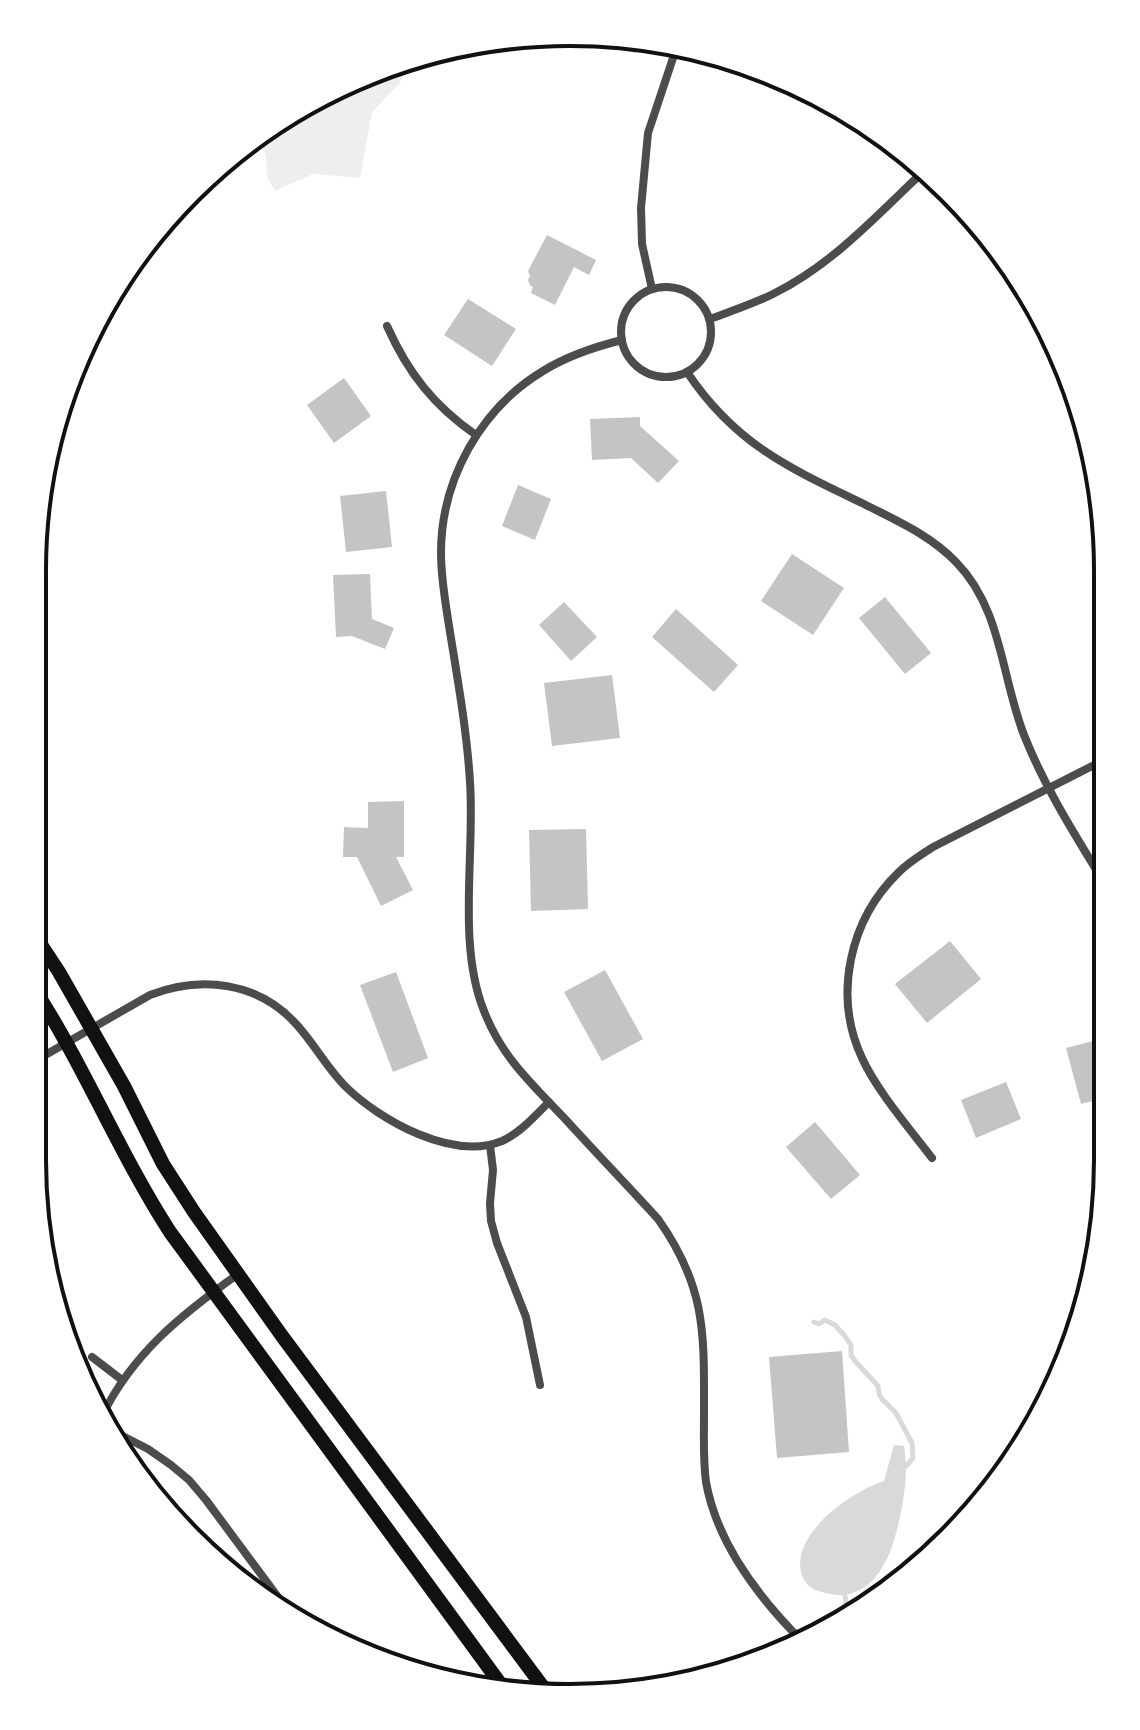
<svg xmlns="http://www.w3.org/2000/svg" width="1140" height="1730" viewBox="0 0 1140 1730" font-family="'Alegreya Sans',sans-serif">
	<rect width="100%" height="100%" fill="#fff"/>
	<polygon fill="#eee" points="410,58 400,83 372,112 360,178 313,174 275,191 267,177 266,157 261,137 262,131 332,87"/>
	<path fill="#d9d9d9" d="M894,1445l10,1c5,29 -1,62 -9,91 -8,30 -29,65 -65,57 -10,-2 -21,-5 -26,-14 -21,-41 47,-89 80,-99z"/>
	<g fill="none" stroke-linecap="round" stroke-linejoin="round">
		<g stroke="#d9d9d9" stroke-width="5">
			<polyline points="814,1322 819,1324 825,1320 835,1325 844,1335 851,1345 851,1355 855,1361 878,1386 879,1394 882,1399 896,1413 912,1443 913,1458 906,1466"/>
			<polyline points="845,1595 847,1611 850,1614"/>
		</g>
	</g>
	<g fill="#c4c4c4">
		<polygon points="588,35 641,37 635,53"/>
		<polygon points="547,235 596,260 589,275 574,267 555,305 531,293 533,287 530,285 528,280 530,276 528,271"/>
		<polygon points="468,299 516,329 492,366 444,335"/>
		<polygon points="344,378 371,416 334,443 307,405"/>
		<polygon points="640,417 640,426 679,461 658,483 631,458 592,460 590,419"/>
		<polygon points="518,485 551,499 535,540 502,526"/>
		<polygon points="386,491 392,547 346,552 340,496"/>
		<polygon points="792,554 844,588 813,635 761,601"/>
		<polygon points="370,574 372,619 394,628 385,649 352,636 336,637 333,575"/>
		<polygon points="885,597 931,653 905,674 859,618"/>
		<polygon points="564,602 597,637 571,661 539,625"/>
		<polygon points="676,609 738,665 714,692 652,637"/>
		<polygon points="612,675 620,738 552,746 544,683"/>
		<polygon points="404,801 404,857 396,857 413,890 381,906 357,857 343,857 344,827 368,828 368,802"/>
		<polygon points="586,829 588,909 531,911 529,830"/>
		<polygon points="950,941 981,979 927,1023 895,984"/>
		<polygon points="605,970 643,1039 602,1061 564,992"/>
		<polygon points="396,972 428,1058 393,1072 360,985"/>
		<polygon points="1104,1038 1104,1098 1081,1104 1066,1048"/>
		<polygon points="1006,1082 1021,1119 976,1138 961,1100"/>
		<polygon points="815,1122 860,1175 831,1199 786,1147"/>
		<polygon points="842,1351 849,1452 777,1458 769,1357"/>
	</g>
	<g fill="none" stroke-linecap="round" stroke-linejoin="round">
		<g stroke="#4c4c4c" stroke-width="8">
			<polyline points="920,174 969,220 984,229"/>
			<circle cx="666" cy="332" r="45"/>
			<polyline points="652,289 642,244 641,208 648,133 675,52 679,46"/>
			<path d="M710,319c21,-8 43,-15 63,-25 61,-30 106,-81 154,-126"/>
			<path d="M387,326c21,47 47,80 89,109"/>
			<path d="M622,340c-28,7 -55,16 -79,31 -63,38 -102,109 -102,182 0,27 5,53 9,79 8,50 17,100 20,150 5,72 -13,162 14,229 18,47 49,74 83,110 30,33 61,65 91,98 49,69 46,116 46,196 0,23 -1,45 2,67 11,62 53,116 96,159"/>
			<path d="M687,372c48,72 102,96 177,132 33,17 66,31 92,58 46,47 45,114 68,173 21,53 51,100 81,149"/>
			<path d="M33,1062l117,-67c51,-20 109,-13 147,30 18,20 30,43 49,62 35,34 107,74 156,54 18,-8 33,-25 47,-39"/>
			<polyline points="490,1145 493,1170 490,1203 491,1221 497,1243 526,1317 540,1385"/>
			<path d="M932,1158c-22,-29 -55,-67 -70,-100 -29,-62 -13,-138 37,-186 10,-10 22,-17 34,-25l173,-88"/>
			<polyline points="92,1357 122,1380"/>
			<path d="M102,1416c31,-63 79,-101 136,-142"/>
			<polyline points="107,1428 148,1449 171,1465 189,1480 206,1500 292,1616"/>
		</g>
		<g stroke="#111" stroke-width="14">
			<polyline points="34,934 59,972 124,1086 163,1164 194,1212 282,1336 549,1695"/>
			<path d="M33,987c51,78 86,166 137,245l335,458"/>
		</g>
	</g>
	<path d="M0 0H1140V1730H0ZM570 46H570A524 524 0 0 1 1094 570V1160A524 524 0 0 1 570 1684H570A524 524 0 0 1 46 1160V570A524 524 0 0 1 570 46Z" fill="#fff" fill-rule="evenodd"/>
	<path fill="none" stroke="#111" stroke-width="4" d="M570 46H570A524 524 0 0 1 1094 570V1160A524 524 0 0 1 570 1684H570A524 524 0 0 1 46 1160V570A524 524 0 0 1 570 46Z"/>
</svg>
